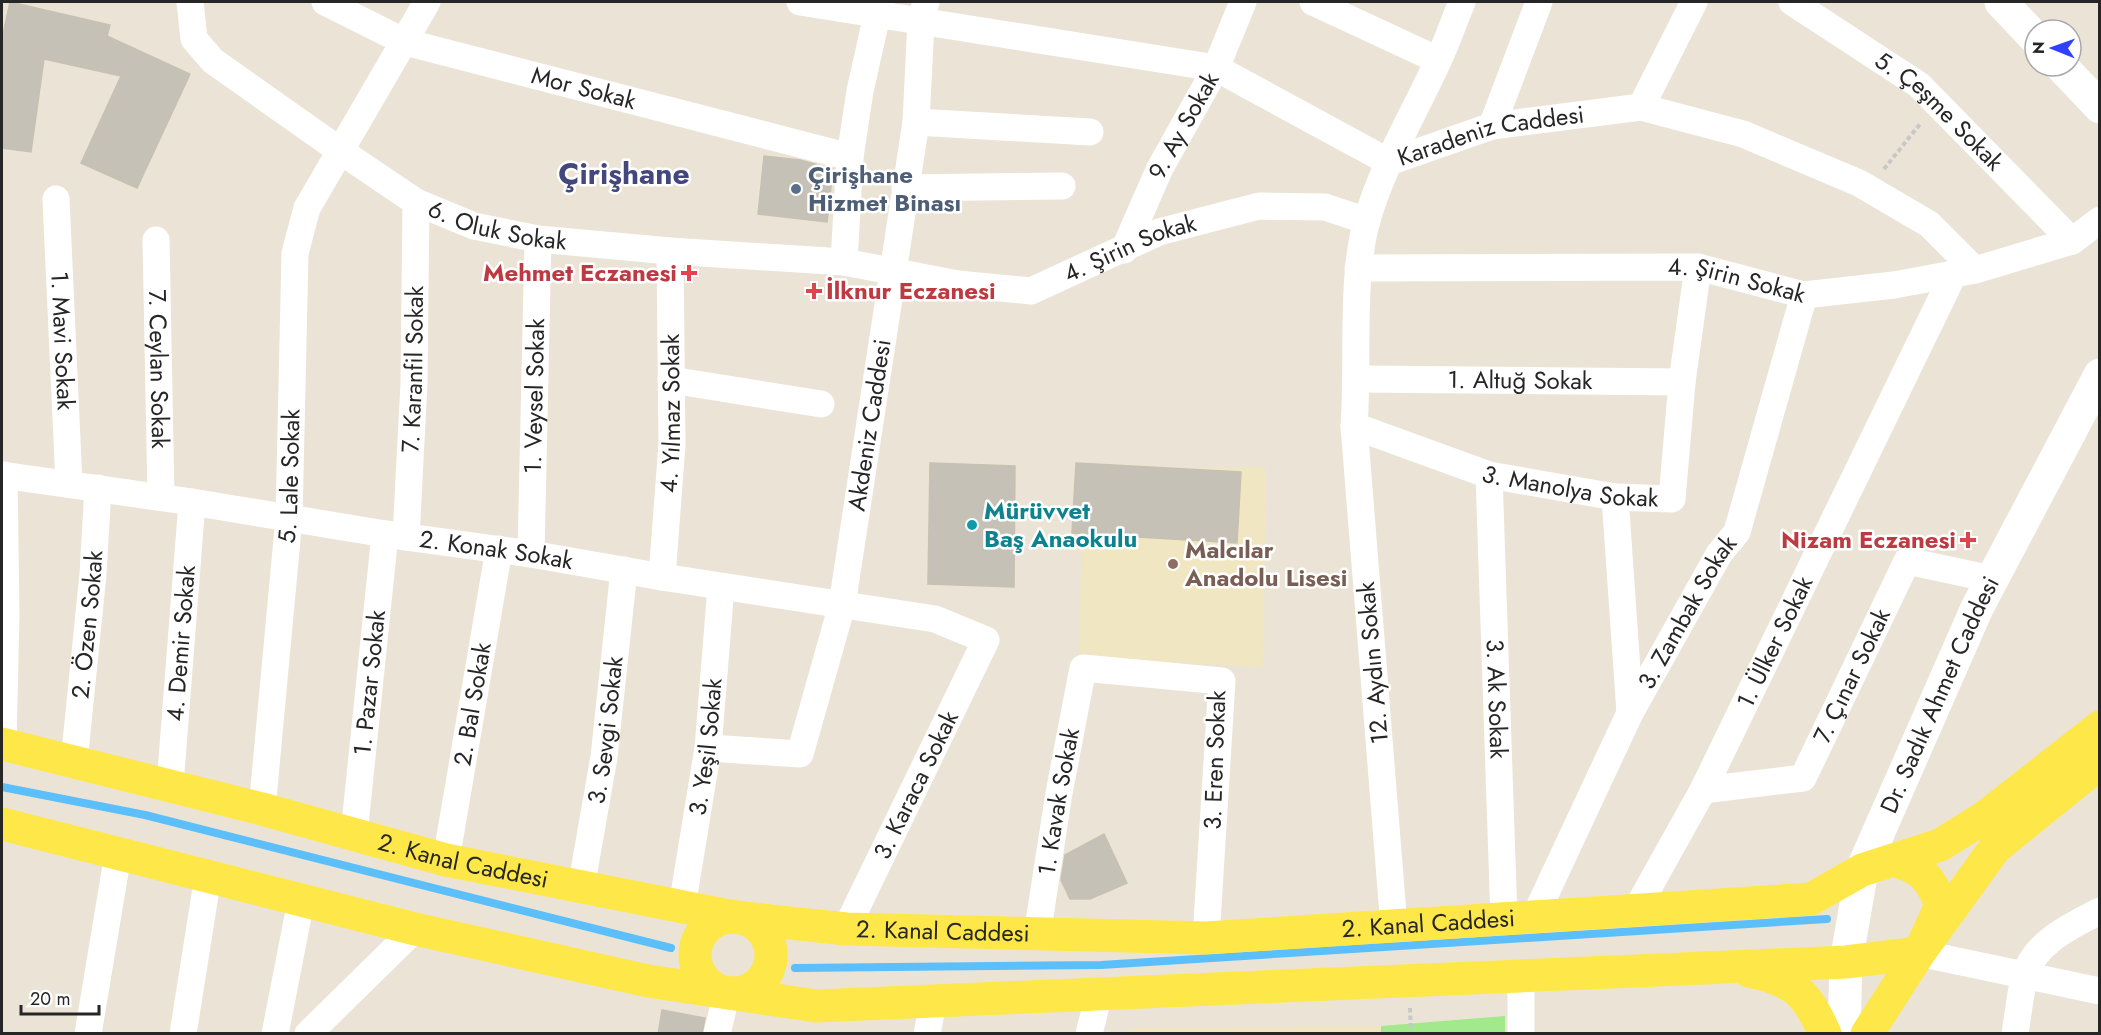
<svg xmlns="http://www.w3.org/2000/svg" width="2101" height="1035" viewBox="0 0 2101 1035" font-family="Jost,sans-serif">
	<rect width="100%" height="100%" fill="#ebe4d6"/>
	<g fill="#f0e6c2">
		<polygon points="1266,467 1263,667 1079,658 1083,471"/>
		<polygon points="1381,1026 1381,1034 1129,1034 1131,1028"/>
	</g>
	<polygon fill="#a1e98b" points="1505,1016 1505,1033 1381,1033 1381,1026"/>
	<g fill="none" stroke-linecap="round" stroke-linejoin="round">
		<g stroke="#5cbffa" stroke-width="8">
			<polyline points="2,787 145,815 671,948"/>
			<polyline points="795,968 1101,965 1827,919"/>
		</g>
	</g>
	<g fill="#c6c1b6" stroke="#c6c1b0" stroke-width="1.5">
		<polygon points="10,2 110,25 107,36 190,74 137,188 81,163 121,76 44,59 31,152 2,148 2,39"/>
		<polygon points="764,156 800,160 833,169 827,222 758,214"/>
		<polygon points="930,463 1015,466 1014,587 928,584"/>
		<polygon points="1076,463 1241,472 1237,543 1072,533"/>
		<polygon points="1104,834 1127,883 1090,899 1070,899 1061,880 1065,855"/>
		<polygon points="662,1010 705,1018 702,1034 658,1034"/>
	</g>
	<g fill="none" stroke-linecap="round" stroke-linejoin="round">
		<g stroke="#c7c7c7" stroke-width="4" stroke-dasharray="4.5 3" stroke-linecap="butt">
			<polyline points="1884,169 1920,124"/>
			<polyline points="1410,1008 1411,1034"/>
		</g>
		<g stroke="#fff" stroke-width="27">
			<path id="s1" d="M190,2l4,37 19,22 129,91 74,50 58,24 64,13 132,12 174,11 114,22 73,7 128,-59 100,-26 66,1 42,14"/>
			<path id="s2" d="M325,2l80,40 445,115"/>
			<path id="s3" d="M800,2l416,66 173,94 103,-36 149,-19 102,27 116,49 70,41 46,46"/>
			<polyline points="1313,2 1438,60"/>
			<path id="s4" d="M1792,2l127,83 153,156"/>
			<polyline points="1641,107 1694,2"/>
			<polyline points="916,122 1090,132"/>
			<polyline points="1492,126 1539,2"/>
			<polyline points="905,188 1062,186"/>
			<path id="s5" d="M56,199l13,285"/>
			<path id="s6" d="M156,240l5,257"/>
			<path id="s7" d="M1124,250l36,-82 56,-100 27,-66"/>
			<polyline points="844,262 850,157 860,91 877,15"/>
			<path id="s8" d="M1358,268l340,-1 106,28 90,-10 81,-15 97,-29 28,-21"/>
			<path id="s9" d="M1358,379l324,3"/>
			<polyline points="671,380 821,404"/>
			<path id="s10" d="M1354,426l135,49 126,22 57,2 10,-117 16,-115"/>
			<path id="s11" d="M2,475l190,27 193,32 146,20 131,23 273,42 51,21 -140,289"/>
			<path id="s12" d="M1489,475l15,445"/>
			<polyline points="1615,497 1630,713"/>
			<path id="s13" d="M406,537l8,-154 2,-181"/>
			<path id="s14" d="M531,554l7,-315"/>
			<path id="s15" d="M662,577l10,-133 -2,-193"/>
			<polyline points="3,744 6,615 4,475"/>
			<path id="s16" d="M708,748l92,6 42,-149 74,-483 5,-101 5,-19"/>
			<path id="s17" d="M74,762l19,-188 5,-86"/>
			<path id="s18" d="M170,785l22,-283"/>
			<path id="s19" d="M1703,790l100,-12 104,-217 85,18"/>
			<path id="s20" d="M262,809l27,-291 6,-265 12,-45 120,-206"/>
			<path id="s21" d="M354,834l31,-300"/>
			<path id="s22" d="M446,860l53,-311"/>
			<path id="s23" d="M581,888l23,-131 20,-187"/>
			<path id="s24" d="M682,907l26,-159 13,-161"/>
			<path id="s25" d="M1636,910l67,-120 250,-515"/>
			<path id="s26" d="M1535,916l95,-203 89,-159 18,-22 67,-237"/>
			<path d="M1394,927l-40,-501c5,-65 -4,-145 13,-206 16,-56 47,-106 71,-159 9,-19 16,-40 24,-59"/>
			<path id="s27" d="M1037,935l22,-142 24,-125 139,13 -16,257"/>
			<polyline points="1919,953 2100,991"/>
			<polyline points="1521,976 1521,1034"/>
			<polyline points="88,1034 118,854"/>
			<polyline points="183,1034 208,876"/>
			<polyline points="275,1034 301,901"/>
			<polyline points="308,1034 415,929"/>
			<polyline points="717,1034 727,992"/>
			<polyline points="927,1034 933,1002"/>
			<polyline points="1089,1034 1099,994"/>
			<path d="M2015,1034c3,-19 5,-38 9,-56 9,-35 47,-52 76,-67"/>
		</g>
		<g stroke="#fff" stroke-width="33">
			<polyline points="2001,2 2035,38"/>
			<polyline points="2061,66 2100,107"/>
			<path id="s28" d="M1844,1034l2,-72 16,-92 115,-262 123,-233"/>
		</g>
		<g stroke="#fee748" stroke-width="33">
			<path id="s29" d="M2,744l260,65 184,51 288,57 112,12 360,9 605,-39 51,-29 78,-25 45,-28 115,-90"/>
			<polyline points="2,824 415,929 648,981 816,1006 1846,962 1919,953 1995,848 2100,763"/>
			<circle cx="733" cy="955" r="38"/>
			<path d="M1749,971c45,9 58,22 76,63"/>
			<path d="M1867,1034l52,-81 22,-48c-11,-28 -19,-37 -48,-45"/>
		</g>
	</g>
	<circle fill="#5c6f8a" stroke="#fff" stroke-width="2" cx="796" cy="189" r="6"/>
	<g fill="#e0444e" stroke="#fff" stroke-width="2">
		<path d="M686 264h6v6h6v6h-6v6h-6v-6h-6v-6h6z"/>
		<path d="M811 282h6v6h6v6h-6v6h-6v-6h-6v-6h6z"/>
		<path d="M1965 531h6v6h6v6h-6v6h-6v-6h-6v-6h6z"/>
	</g>
	<circle fill="#0f9aa8" stroke="#fff" stroke-width="2" cx="972" cy="525" r="6"/>
	<circle fill="#8d6e63" stroke="#fff" stroke-width="2" cx="1173" cy="564" r="6"/>
	<g text-anchor="middle" stroke-width="5" stroke-linejoin="round" paint-order="stroke">
		<g font-size="24" fill="#262626" stroke="#fff">
			<text dy="8" stroke="none"><textPath href="#s2" startOffset="274">Mor Sokak</textPath></text>
			<text dy="8" stroke="none"><textPath href="#s4" startOffset="184">5. Çeşme Sokak</textPath></text>
			<text dy="8" stroke="none"><textPath href="#s7" startOffset="138">9. Ay Sokak</textPath></text>
			<text dy="8" stroke="none"><textPath href="#s3" startOffset="724">Karadeniz Caddesi</textPath></text>
			<text dy="8" stroke="none"><textPath href="#s1" startOffset="399">6. Oluk Sokak</textPath></text>
			<text dy="8" stroke="none"><textPath href="#s1" startOffset="1046">4. Şirin Sokak</textPath></text>
			<text dy="8" stroke="none"><textPath href="#s8" startOffset="380">4. Şirin Sokak</textPath></text>
			<text dy="8" stroke="none"><textPath href="#s5" startOffset="142">1. Mavi Sokak</textPath></text>
			<text dy="8" stroke="none"><textPath href="#s6" startOffset="129">7. Ceylan Sokak</textPath></text>
			<text dy="8" stroke="none"><textPath href="#s13" startOffset="168">7. Karanfil Sokak</textPath></text>
			<text dy="8" stroke="none"><textPath href="#s9" startOffset="162">1. Altuğ Sokak</textPath></text>
			<text dy="8" stroke="none"><textPath href="#s14" startOffset="158">1. Veysel Sokak</textPath></text>
			<text dy="8" stroke="none"><textPath href="#s15" startOffset="164">4. Yılmaz Sokak</textPath></text>
			<text dy="8" stroke="none"><textPath href="#s16" startOffset="429">Akdeniz Caddesi</textPath></text>
			<text dy="8" stroke="none"><textPath href="#s20" startOffset="334">5. Lale Sokak</textPath></text>
			<text dy="8" stroke="none"><textPath href="#s10" startOffset="226">3. Manolya Sokak</textPath></text>
			<text dy="8" stroke="none"><textPath href="#s11" startOffset="500">2. Konak Sokak</textPath></text>
			<text dy="8" stroke="none"><textPath href="#s26" startOffset="340">3. Zambak Sokak</textPath></text>
			<text dy="8" stroke="none"><textPath href="#s17" startOffset="138">2. Özen Sokak</textPath></text>
			<text dy="8" stroke="none"><textPath href="#s18" startOffset="142">4. Demir Sokak</textPath></text>
			<text dy="8" stroke="none"><textPath href="#s25" startOffset="302">1. Ülker Sokak</textPath></text>
			<text transform="translate(1373 663) rotate(-95)" y="8">12. Aydın Sokak</text>
			<text dy="8" stroke="none"><textPath href="#s19" startOffset="214">7. Çınar Sokak</textPath></text>
			<text dy="8" stroke="none"><textPath href="#s21" startOffset="152">1. Pazar Sokak</textPath></text>
			<text dy="8" stroke="none"><textPath href="#s28" startOffset="357">Dr. Sadık Ahmet Caddesi</textPath></text>
			<text dy="8" stroke="none"><textPath href="#s12" startOffset="224">3. Ak Sokak</textPath></text>
			<text dy="8" stroke="none"><textPath href="#s22" startOffset="158">2. Bal Sokak</textPath></text>
			<text dy="8" stroke="none"><textPath href="#s23" startOffset="160">3. Sevgi Sokak</textPath></text>
			<text dy="8" stroke="none"><textPath href="#s24" startOffset="162">3. Yeşil Sokak</textPath></text>
			<text transform="translate(1215 760) rotate(-88)" y="8">3. Eren Sokak</text>
			<text transform="translate(916 785) rotate(-64)" y="8">3. Karaca Sokak</text>
			<text dy="8" stroke="none"><textPath href="#s27" startOffset="135">1. Kavak Sokak</textPath></text>
			<text dy="8" stroke="none"><textPath href="#s29" startOffset="476">2. Kanal Caddesi</textPath></text>
			<text dy="8" stroke="none"><textPath href="#s29" startOffset="1448">2. Kanal Caddesi</textPath></text>
			<text dy="8" stroke="none"><textPath href="#s29" startOffset="962">2. Kanal Caddesi</textPath></text>
		</g>
		<g font-size="24" font-weight="bold" fill="#4e5e75" stroke="#fff" text-anchor="start">
			<text x="808" y="183">Çirişhane<tspan x="808" dy="28">Hizmet Binası</tspan></text>
		</g>
		<g font-size="24" font-weight="bold" fill="#be3a42" stroke="#fff" text-anchor="end">
			<text x="677" y="281">Mehmet Eczanesi</text>
			<text x="826" y="299" text-anchor="start">İlknur Eczanesi</text>
			<text x="1956" y="548">Nizam Eczanesi</text>
		</g>
		<g font-size="24" font-weight="bold" fill="#0d838f" stroke="#fff" text-anchor="start">
			<text x="984" y="519">Mürüvvet<tspan x="984" dy="28">Baş Anaokulu</tspan></text>
		</g>
		<g font-size="24" font-weight="bold" fill="#785e54" stroke="#fff" text-anchor="start">
			<text x="1185" y="558">Malcılar<tspan x="1185" dy="28">Anadolu Lisesi</tspan></text>
		</g>
		<g font-size="30" font-weight="bold" fill="#43477b" stroke="#fff">
			<text x="624" y="184">Çirişhane</text>
		</g>
	</g>
	<rect width="2101" height="1035" fill="none" stroke="#262626" stroke-width="6"/>
	<g transform="translate(2053 48) rotate(271)"><circle r="28" fill="#ffffff" stroke="#a8a8a8" stroke-width="1.5"/>
	<path d="M0-4.5L10 22L0 15L-10 22Z" fill="#2f40ff"/>
	<text y="-9" font-size="16" font-weight="bold" text-anchor="middle" fill="#262626">N</text>
	</g>
	<path d="M21 1005v9h78v-9" fill="none" stroke="#262626" stroke-width="3"/>
	<text x="30" y="1005" font-size="18" fill="#262626" stroke="#ffffff" stroke-width="4.5" paint-order="stroke">20 m</text>
</svg>
